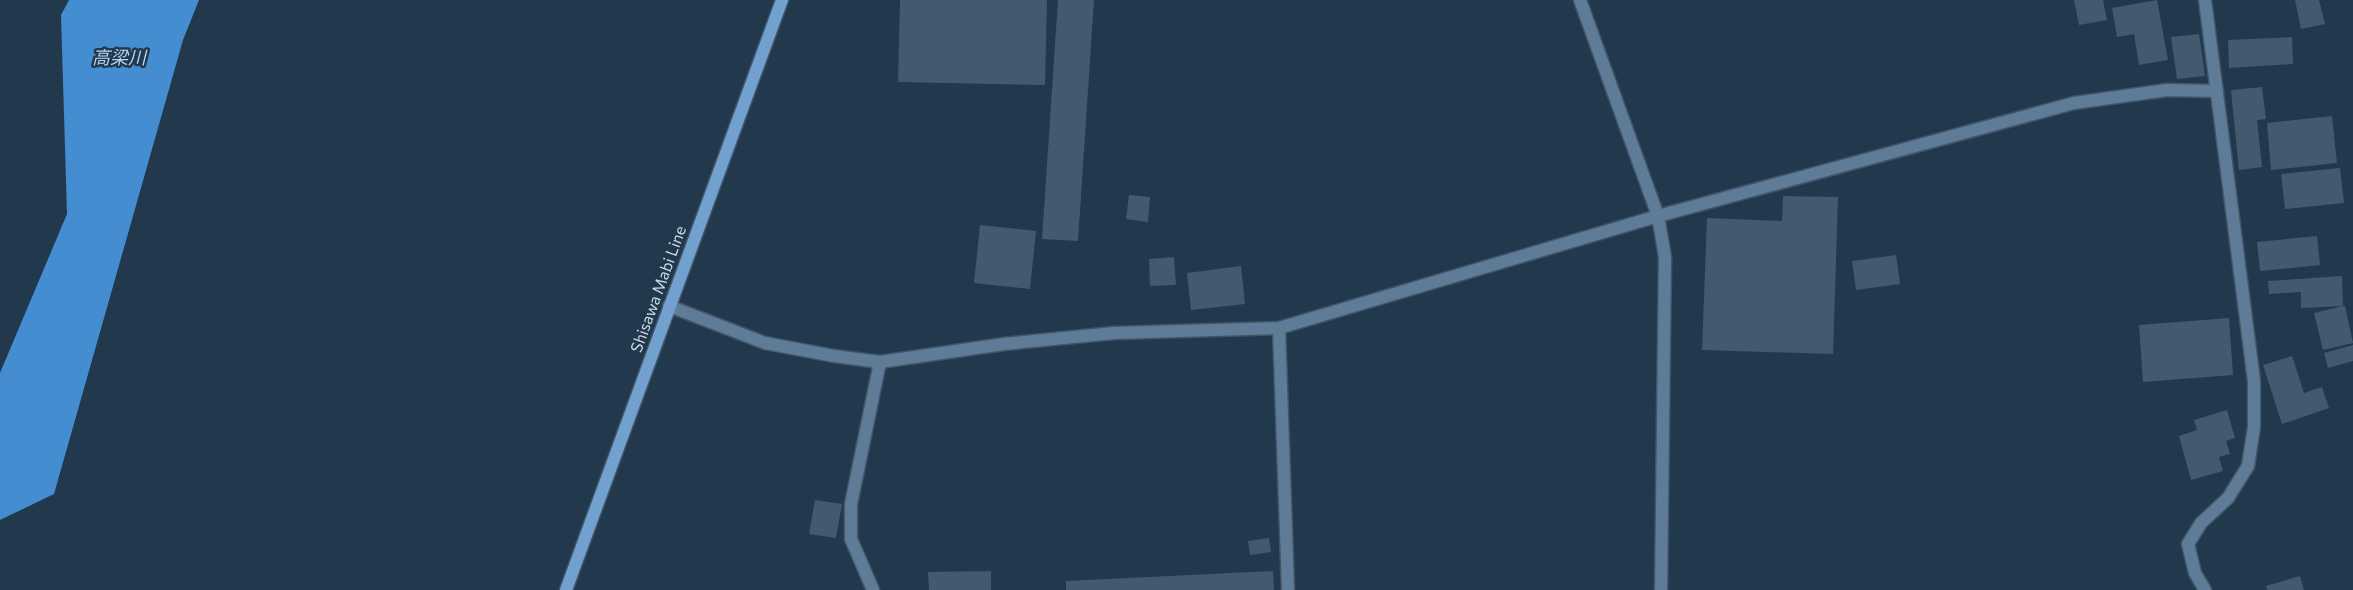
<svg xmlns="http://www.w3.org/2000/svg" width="2353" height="590" viewBox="0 0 2353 590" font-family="Commissioner,'Noto Sans JP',sans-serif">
	<rect width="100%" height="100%" fill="#22384c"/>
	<polygon fill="#448dd0" points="69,0 199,0 183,40 54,494 0,520 0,373 67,214 61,15"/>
	<g fill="#42596f">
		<polygon points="900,0 1047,0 1045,85 898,82"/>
		<polygon points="1058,0 1094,0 1078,241 1042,239"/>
		<polygon points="2074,0 2103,0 2107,20 2079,25"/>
		<polygon points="2157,0 2168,60 2139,65 2134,34 2117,37 2112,8"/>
		<polygon points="2295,0 2319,0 2325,24 2301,29"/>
		<polygon points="2199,34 2205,76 2177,79 2171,37"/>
		<polygon points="2292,37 2293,64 2229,68 2228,40"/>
		<polygon points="2262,87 2266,119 2257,120 2262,167 2239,170 2231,90"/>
		<polygon points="2332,116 2337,163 2271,170 2267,123"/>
		<polygon points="2340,168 2344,203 2285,209 2281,174"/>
		<polygon points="1129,195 1150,197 1148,222 1126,219"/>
		<polygon points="1783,196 1838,197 1833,354 1702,350 1707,218 1782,221"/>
		<polygon points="980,225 1036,231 1030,289 974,283"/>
		<polygon points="2317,236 2320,265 2260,271 2257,242"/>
		<polygon points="1896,255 1900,284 1856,290 1852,261"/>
		<polygon points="1174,257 1176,285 1150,286 1149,259"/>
		<polygon points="1241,266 1245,304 1191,310 1187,273"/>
		<polygon points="2342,276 2343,306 2301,308 2301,292 2269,294 2268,281"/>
		<polygon points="2343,306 2345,306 2353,343 2323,350 2314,313"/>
		<polygon points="2229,318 2233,375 2143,382 2139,325"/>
		<polygon points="2353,345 2353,361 2328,368 2324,353"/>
		<polygon points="2292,356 2304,393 2322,387 2329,408 2282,424 2263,365"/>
		<polygon points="2227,410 2235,438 2226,441 2230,454 2219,457 2223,471 2191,480 2179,436 2197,430 2194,420"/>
		<polygon points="815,500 842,504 836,538 809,534"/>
		<polygon points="1269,538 1271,552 1250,555 1248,541"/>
		<polygon points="991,571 991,590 929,590 928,572"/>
		<polygon points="1273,571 1274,590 1066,590 1066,581"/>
		<polygon points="2300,576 2304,590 2267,590 2266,586"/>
	</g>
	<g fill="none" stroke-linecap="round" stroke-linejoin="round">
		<g stroke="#415568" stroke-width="15">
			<g id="street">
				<polyline points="1580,0 1658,216 1665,257 1661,590"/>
				<polyline points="669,306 765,343 834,356 880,362 1004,344 1114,333 1279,328 1658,216 2074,103 2167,90 2217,91"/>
				<polyline points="1279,328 1288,590"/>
				<polyline points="873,590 851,539 851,504 880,362"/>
				<polyline points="2205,590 2195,573 2188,544 2201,523 2228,498 2248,466 2254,427 2254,381 2205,0"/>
			</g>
		</g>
		<g stroke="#415568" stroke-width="15">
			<polyline id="secondary" points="566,590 782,0"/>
		</g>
		<use href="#street" stroke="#5e7b98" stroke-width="12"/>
		<use href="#secondary" stroke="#72a1cf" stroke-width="12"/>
	</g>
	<g text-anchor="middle" stroke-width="5" stroke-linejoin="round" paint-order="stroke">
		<g font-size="16" fill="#cddae7" stroke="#22384c">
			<text transform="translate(658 289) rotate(-70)" y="6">Shisawa Mabi Line</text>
		</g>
		<g font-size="18" font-style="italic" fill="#b1d4f7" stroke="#22384c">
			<text x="119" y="64">高梁川</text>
		</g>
	</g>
</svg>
